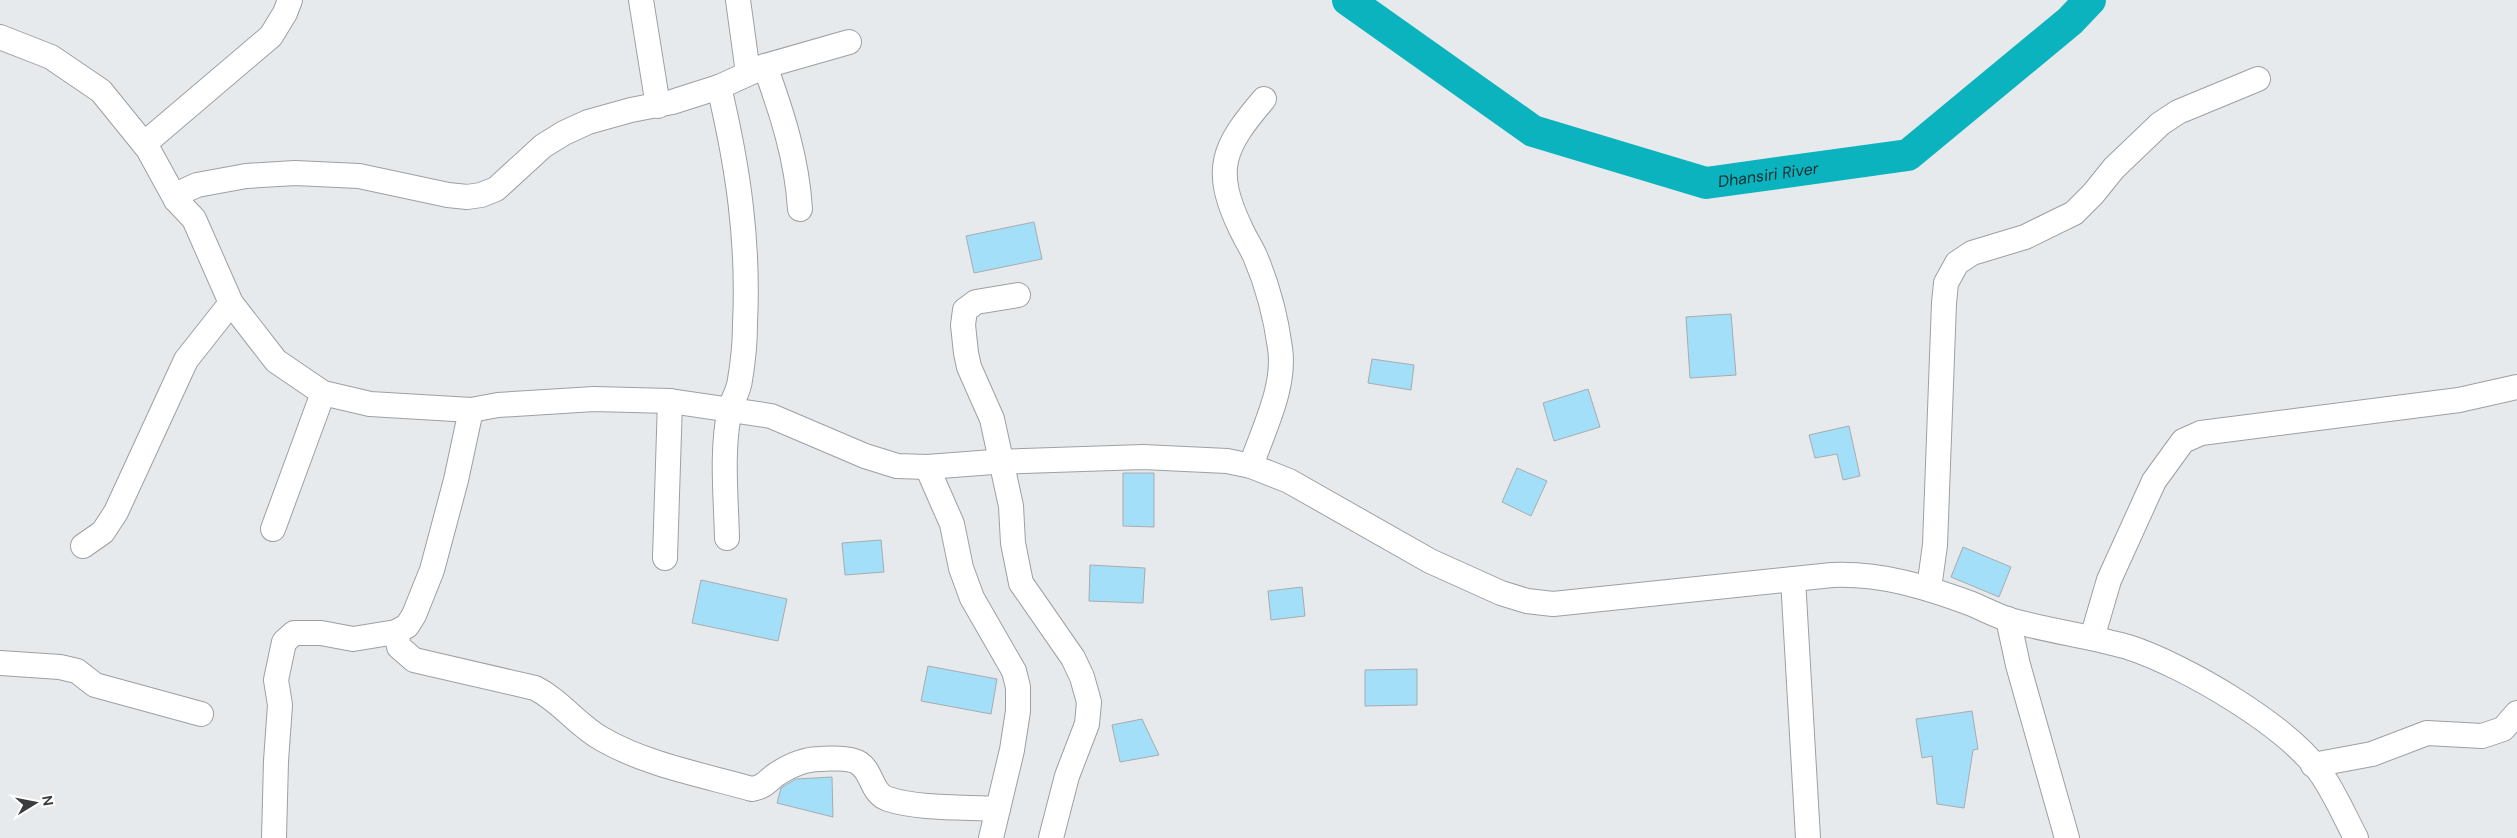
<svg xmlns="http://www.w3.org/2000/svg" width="2517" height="838" viewBox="0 0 2517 838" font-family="'DM Sans',sans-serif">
	<rect width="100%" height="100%" fill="#e7eaed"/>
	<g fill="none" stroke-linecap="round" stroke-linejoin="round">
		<path stroke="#0ab3bd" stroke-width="32" id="s1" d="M1348,0l185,131 173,52 202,-28 162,-134 20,-21"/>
	</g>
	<g fill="#a3dff8" stroke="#a8acad">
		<polygon points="1034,222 1042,259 974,273 966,236"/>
		<polygon points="1731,314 1736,375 1690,378 1686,317"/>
		<polygon points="1372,359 1414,365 1411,390 1368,383"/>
		<polygon points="1588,389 1600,427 1554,441 1543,403"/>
		<polygon points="1849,426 1860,476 1843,480 1837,454 1815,458 1809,435"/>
		<polygon points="1517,468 1547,481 1531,516 1502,502"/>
		<polygon points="1123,473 1154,473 1154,527 1123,526"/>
		<polygon points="881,540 884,572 845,575 842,543"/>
		<polygon points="1963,547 2011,567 1999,597 1951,577"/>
		<polygon points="1090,565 1145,568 1143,603 1089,601"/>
		<polygon points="701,580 787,599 778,641 692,623"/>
		<polygon points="1302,587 1305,616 1271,620 1268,591"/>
		<polygon points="928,666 997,679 991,714 921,701"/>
		<polygon points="1417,669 1417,705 1365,706 1365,670"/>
		<polygon points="1972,711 1978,749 1973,750 1964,808 1937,804 1932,756 1922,758 1916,719"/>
		<polygon points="1142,719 1159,755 1120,762 1112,725"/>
		<polygon points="832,777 833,817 777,803 781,788 796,779"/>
	</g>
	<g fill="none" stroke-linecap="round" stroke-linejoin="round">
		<g stroke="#9da0a2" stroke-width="26">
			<g id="minor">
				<polyline points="641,0 658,106"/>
				<polyline points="738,0 748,73"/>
				<path d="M0,37l51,20 50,34 47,58 28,51 18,19 37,84 45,58 47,32 47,11 101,6 27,-5 96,-6 76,2 101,15 94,40 32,10 30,1 66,-5 150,-5 84,4 24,5 38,15 141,80 71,32 26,8 26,3 279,-29c50,-2 94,12 140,29 12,5 25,12 38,16 39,11 79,16 118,27 56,18 161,79 194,128 13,19 23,42 34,63"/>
				<path d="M765,66c17,47 32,93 35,143"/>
				<path d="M719,87c19,80 30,154 26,237 0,18 -2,38 -5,56 -1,10 -7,19 -10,29 -9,41 -4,87 -3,129"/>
				<polyline points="144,144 271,36 285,13 290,0"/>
				<polyline points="176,200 186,190 197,185 246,176 295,173 359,176 448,195 467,197 481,195 496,189 543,146 564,133 588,122 631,110 672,102 719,87 765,66 849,42"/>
				<polyline points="1018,295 976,302 965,310 963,325 966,353 969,367 992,419 1011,506 1013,543 1021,583 1073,658 1082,677 1089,702 1087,724 1067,776 1051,838"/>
				<path d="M1251,466c12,-36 35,-79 29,-118 -4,-30 -13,-64 -25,-92 -4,-9 -10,-18 -14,-27 -29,-60 -18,-82 23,-130"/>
				<polyline points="927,467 952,524 961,568 972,598 1014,671 1018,687 1018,711 1012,750 991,838"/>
				<polyline points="273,529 323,393"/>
				<polyline points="83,546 103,532 116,512 186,360 231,303"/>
				<polyline points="665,558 670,401"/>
				<polyline points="1793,579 1808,838"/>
				<polyline points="1929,588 1935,545 1944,303 1946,283 1957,263 1972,253 2025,237 2074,213 2093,194 2114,168 2160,124 2178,112 2258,79"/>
				<polyline points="2008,619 2018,665 2067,838"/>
				<path d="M396,632l3,15 15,13 121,28c26,13 42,37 67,51 45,26 101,36 150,50 11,-2 14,-6 22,-13 13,-9 30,-17 46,-17 9,-1 29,-1 37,3 16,8 13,31 31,37 30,10 78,8 110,10"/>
				<polyline points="2092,638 2109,580 2154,481 2183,441 2201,433 2459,400 2517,387"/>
				<polyline points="0,663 60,667 77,671 95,685 201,714"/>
				<polyline points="2313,765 2372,754 2427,733 2482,736 2503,729 2517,713"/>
				<polyline points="274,838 276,761 280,705 276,680 284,642 294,633 321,633 353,639 396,632 407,626 414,615 432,570 456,480 471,410"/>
			</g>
		</g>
		<use href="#minor" stroke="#fff" stroke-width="24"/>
	</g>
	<g text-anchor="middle" stroke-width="4" stroke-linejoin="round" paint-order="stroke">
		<g font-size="16" font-style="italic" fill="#172e30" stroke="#fff">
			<text dy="6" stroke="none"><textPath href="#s1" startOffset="470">Dhansiri River</textPath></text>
		</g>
	</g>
	<g transform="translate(35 803) rotate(80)" stroke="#ffffff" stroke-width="4" paint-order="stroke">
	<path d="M0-4L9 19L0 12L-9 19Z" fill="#3b3c3d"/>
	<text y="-8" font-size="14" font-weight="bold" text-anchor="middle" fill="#3b3c3d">N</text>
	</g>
</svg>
